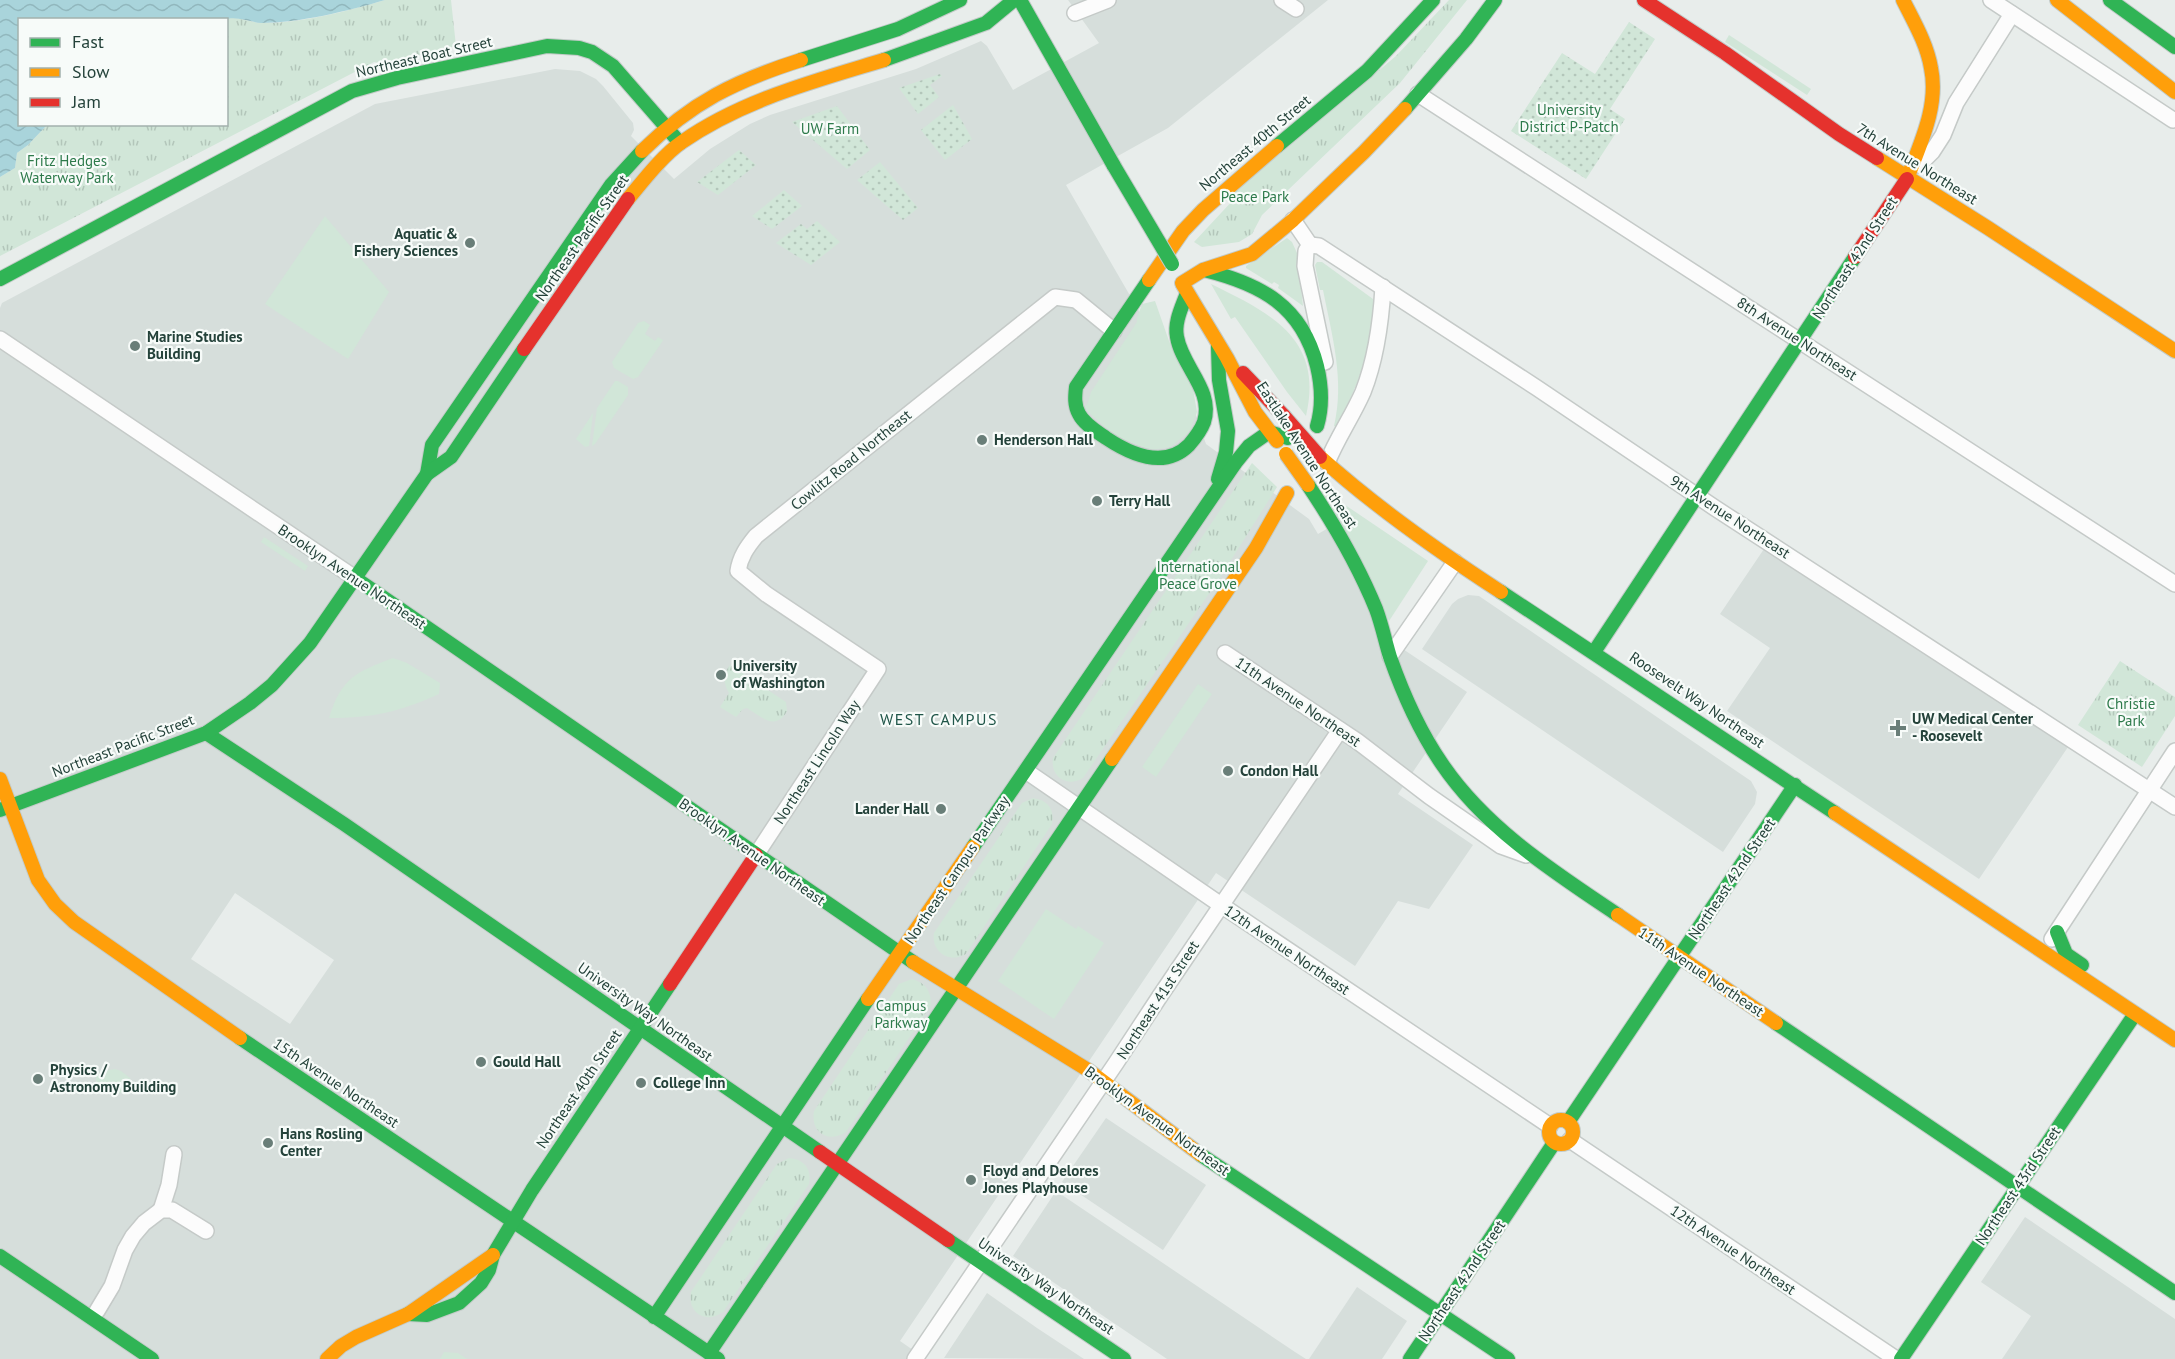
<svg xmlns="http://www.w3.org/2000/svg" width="2175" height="1359" viewBox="0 0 2175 1359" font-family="'PT Sans',sans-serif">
	<defs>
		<pattern id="park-tufts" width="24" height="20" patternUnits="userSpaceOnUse" patternTransform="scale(1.5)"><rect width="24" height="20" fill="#d1e6d8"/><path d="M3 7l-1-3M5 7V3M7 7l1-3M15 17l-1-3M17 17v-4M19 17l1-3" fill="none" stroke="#b3c6ba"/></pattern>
		<pattern id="garden-dots" width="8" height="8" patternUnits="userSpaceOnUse" patternTransform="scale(1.5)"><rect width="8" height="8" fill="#d1e6d8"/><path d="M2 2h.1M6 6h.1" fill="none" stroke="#b3c6ba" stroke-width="1.8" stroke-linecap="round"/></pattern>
		<pattern id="water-waves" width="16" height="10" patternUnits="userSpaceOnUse" patternTransform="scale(1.5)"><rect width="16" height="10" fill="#a9d4db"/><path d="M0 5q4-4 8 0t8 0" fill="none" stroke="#91b7bd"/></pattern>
	</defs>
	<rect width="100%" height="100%" fill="#e8edeb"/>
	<g fill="#d6dedb" fill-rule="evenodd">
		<path d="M1068,0h260l-160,128 -102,57 125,216 15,43 103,75 9,15 29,-17 32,116 88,59 -69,102 75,51 -44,64 -31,-8 -43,65 -139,-93 -316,468 26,18h-926v-1051l2,-5 373,-199 180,-35 25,2 16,8 7,7 30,37 1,7 -3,6 43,43 36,-30 40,-25 20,-9 146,-46 65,-28 6,5 26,44 86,-47zM235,893l99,67 -44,64 -99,-65z"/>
		<polygon points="1766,546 2070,744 1979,879 1727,711 1770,648 1720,614"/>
		<polygon points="1468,595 1479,596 1751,781 1757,792 1755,804 1723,852 1422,649 1452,604 1458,599"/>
		<polygon points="1106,1118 1206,1185 1163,1250 1062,1182"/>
		<polygon points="1056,1191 1295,1352 1306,1359 1167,1359 1050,1280 1013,1256"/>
		<polygon points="2025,1217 2175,1319 2175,1359 2002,1359 2031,1316 1981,1282"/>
		<polygon points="1357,1287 1407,1321 1382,1359 1309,1359"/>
		<polygon points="987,1293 1037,1328 1084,1359 944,1358"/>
	</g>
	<g fill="#d1e6d8">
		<polygon points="1729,35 1811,89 1807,95 1725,42"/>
		<polygon points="325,216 389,292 348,359 265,304"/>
		<polygon points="1287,238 1292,242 1297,253 1303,306 1278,288 1279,285 1274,282 1272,284 1246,268 1246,266"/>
		<path d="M1317,262h5l51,37c1,47 -15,88 -37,128l-2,-1c11,-45 -2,-91 -11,-136h-3l-5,-25z"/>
		<path d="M1211,284c59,29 113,54 95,132l-19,-24 -52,-75 -4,2z"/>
		<polygon points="1155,301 1169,341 1193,389 1197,412 1189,432 1170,447 1151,450 1115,436 1082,406 1087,405 1091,392 1137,322 1137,318 1142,304"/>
		<polygon points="644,321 650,325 645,334 655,341 658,337 663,340 662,342 638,377 633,379 614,368 612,362 638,323"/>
		<polygon points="615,381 618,381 628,387 628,395 595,444 592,446 597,408"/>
		<polygon points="593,413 589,446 585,447 576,439"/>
		<polygon points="1320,488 1428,561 1389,621"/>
		<polygon points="264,537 308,566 305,571 261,542"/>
		<path d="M393,658l14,5 33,20 -1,11c-40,18 -66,24 -110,24 12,-40 27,-46 64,-60z"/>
		<polygon points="1198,684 1212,694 1156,777 1142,767"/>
		<polygon points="1046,909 1076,929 1078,926 1104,943 1054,1019 998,981"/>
		<polygon points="115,1069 121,1071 130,1078 131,1088 125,1093 110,1092 96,1082 96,1076 102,1071"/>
		<polygon points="444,1352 458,1353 467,1359 440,1359"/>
	</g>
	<g fill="url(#park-tufts)">
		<path d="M385,0h66l5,46 -71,18 -11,-2 -374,194v-79l15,-9 2,-15 11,-8 19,-20 179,-1v-104l-2,-1c11,-4 25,3 37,4 38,1 87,-12 124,-23z"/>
		<polygon points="1449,0 1467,0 1400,83 1262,215 1252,234 1239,242 1202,247 1194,242 1235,198 1232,194 1396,56"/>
		<path d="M1252,463l25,24 -56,89 -138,202c-16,10 -33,-1 -30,-20z"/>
		<polygon points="2120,661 2175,697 2175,716 2142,767 2078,725"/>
		<path d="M730,665l56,37 1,9c-11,21 -27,5 -40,-3l-4,1 -7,8 -16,-10 9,-14c-6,-10 -6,-19 1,-28z"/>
		<path d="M1033,798c14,2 22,11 19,26l-86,130c-17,10 -35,-2 -32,-21l88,-130z"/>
		<path d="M912,979c14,4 19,12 19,26l-85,127c-18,12 -36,0 -32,-21l85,-127z"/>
		<path d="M789,1158c15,1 23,11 20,26l-86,128c-18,13 -36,0 -32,-20l86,-128z"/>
	</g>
	<g fill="url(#garden-dots)">
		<polygon points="1629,22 1655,39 1610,109 1625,119 1586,179 1511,131 1562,53 1595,74"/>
		<polygon points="940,74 942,76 930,85 939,97 918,114 899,88"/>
		<polygon points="953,105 972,139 945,160 921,130"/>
		<polygon points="837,106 870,150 847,169 792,122"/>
		<polygon points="739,150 756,165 718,195 697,182"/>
		<polygon points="880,162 918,208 903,220 857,180"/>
		<polygon points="784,190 802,206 772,229 752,216"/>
		<polygon points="817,221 840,242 811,265 776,243 801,224 807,229"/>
	</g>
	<path fill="url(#water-waves)" d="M0,0h385c-37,11 -86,23 -124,23 -12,-1 -26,-8 -37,-3h-204v104l27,1 -19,20 -11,8 -2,15 -15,9z"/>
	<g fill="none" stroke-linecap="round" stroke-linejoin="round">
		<g stroke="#c5cac8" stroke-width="18">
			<g id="street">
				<polyline points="1282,0 1296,9"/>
				<polyline points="1991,0 2173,120"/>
				<polyline points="1075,13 1108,0"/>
				<polyline points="1418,94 2175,584"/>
				<polyline points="1919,165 1932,152 1943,135 1956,103 2012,14"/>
				<polyline points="1293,220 1310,245"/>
				<polyline points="1310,245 1319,246 1537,388 1715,508 2175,807"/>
				<polyline points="1310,245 1306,251 1305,266 1325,362"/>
				<polyline points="0,339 355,578"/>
				<path d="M1327,463c10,-25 25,-46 36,-71 13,-33 18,-70 20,-105"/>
				<polyline points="1225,653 1357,741 1429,796 1501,846 1526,855"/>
				<polyline points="1390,656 1455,562"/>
				<polyline points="1026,771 1221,905 1550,1126"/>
				<path d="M756,855l122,-186 -112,-75 -28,-23c2,-14 9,-24 18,-35l299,-239 21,3 38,31"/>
				<polyline points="2052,939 2175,751"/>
				<polyline points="1570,1140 1896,1359"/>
				<polyline points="161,1210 169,1185 174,1154"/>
				<polyline points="97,1311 112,1286 125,1250 133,1236 144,1223 161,1210 172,1210 206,1231"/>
				<polyline points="915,1359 1116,1063 1160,996 1340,730"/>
			</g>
		</g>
		<g stroke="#c3cbc8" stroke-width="16">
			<g id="fast">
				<polyline points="1020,0 1114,166"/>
				<polyline points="2110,0 2175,47"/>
				<polyline points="801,60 898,29 960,0"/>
				<polyline points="884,60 986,23 1014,0"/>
				<polyline points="1405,109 1466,39 1495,0"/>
				<polyline points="1277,146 1367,71 1433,0"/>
				<path d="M1204,270c57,14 98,36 113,96 5,21 6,40 0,60"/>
				<polyline points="0,279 352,91 397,78 547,46 579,48 592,52 613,66 680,143"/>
				<path d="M1149,280l-73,107c-1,9 -2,18 3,27 5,10 17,17 27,24 24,16 58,32 83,7 6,-7 12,-15 15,-23 10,-32 -22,-55 -27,-85 -3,-15 5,-30 10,-44"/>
				<polyline points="1218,347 1219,380 1228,431 1226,452 1218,479"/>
				<polyline points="427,474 432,445 611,185 642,151"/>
				<path d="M1308,485c26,39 50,80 68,124 6,16 9,32 14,48 13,37 30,75 52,107 44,65 112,108 176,151"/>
				<polyline points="355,578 913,962"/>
				<polyline points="1501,592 1835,813"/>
				<polyline points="1594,652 1855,257"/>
				<polyline points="206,733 344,824 820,1152"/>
				<polyline points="0,810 206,733 250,703 272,685 310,643 427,474 451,457 524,349"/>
				<polyline points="973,847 1236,462 1249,446 1269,432 1288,438"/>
				<polyline points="2057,932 2066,954 2082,965"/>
				<polyline points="1776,1023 2175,1293"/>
				<polyline points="240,1038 718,1359"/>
				<polyline points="1568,1122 1795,785"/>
				<polyline points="1201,1155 1508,1359"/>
				<polyline points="948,1240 1124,1359"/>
				<polyline points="0,1256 152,1359"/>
				<polyline points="408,1314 427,1315 459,1303 481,1283 489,1270 493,1255 532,1190 670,984"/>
				<polyline points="654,1317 868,999"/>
				<polyline points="709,1353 1112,759"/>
				<polyline points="1410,1359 1554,1143"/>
				<polyline points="1901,1359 2135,1014"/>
			</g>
		</g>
		<g stroke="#c3cbc8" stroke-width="16">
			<g id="slow">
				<path d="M1903,0c11,22 24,44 28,68 8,38 -11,76 -24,111"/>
				<polyline points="2057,0 2175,92"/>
				<path d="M642,151c50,-49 93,-70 159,-91"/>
				<polyline points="1877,158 1988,228 2175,351"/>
				<path d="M628,199c15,-18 35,-44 54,-57 60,-42 133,-61 202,-82"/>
				<polyline points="1149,280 1183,231 1203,210 1277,146"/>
				<polyline points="1182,283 1203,270 1252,254 1293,220 1364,152 1405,109"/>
				<polyline points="1183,285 1227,358 1255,412 1277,441"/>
				<path d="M1320,457c55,50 118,94 181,135"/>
				<polyline points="1112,759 1256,548 1287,493"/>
				<polyline points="0,779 38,880 55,904 74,922 240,1038"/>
				<polyline points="1835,813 2175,1040"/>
				<polyline points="1618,915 1776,1023"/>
				<polyline points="913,962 1088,1070 1201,1155"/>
				<polyline points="868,999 973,847"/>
				<circle cx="1561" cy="1132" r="12"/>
				<polyline points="327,1359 341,1346 356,1337 408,1314 493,1255"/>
			</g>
		</g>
		<g stroke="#c3cbc8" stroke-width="16">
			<g id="jam">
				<polyline points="1644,0 1725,53 1839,134 1877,158"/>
				<polyline points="1855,257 1907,179"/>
				<polyline points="524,349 628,199"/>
				<polyline points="1243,373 1284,416"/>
				<polyline points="670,984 756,855"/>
				<polyline points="820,1152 948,1240"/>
			</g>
		</g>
		<use href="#street" stroke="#fcfcfc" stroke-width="15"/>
		<use href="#fast" stroke="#30b455" stroke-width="14"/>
		<use href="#slow" stroke="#ff9f0a" stroke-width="14"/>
		<use href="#jam" stroke="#e5322d" stroke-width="14"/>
		<g stroke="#c3cbc8" stroke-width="16" stroke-linecap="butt">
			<polyline id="fast-bridge" points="1114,166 1172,264"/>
		</g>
		<g stroke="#c3cbc8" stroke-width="16" stroke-linecap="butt">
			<polyline id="slow-bridge" points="1286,454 1308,485"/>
		</g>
		<g stroke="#c3cbc8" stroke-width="16" stroke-linecap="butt">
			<polyline id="jam-bridge" points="1284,416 1320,457"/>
		</g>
		<use href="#fast-bridge" stroke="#30b455" stroke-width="14"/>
		<use href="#slow-bridge" stroke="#ff9f0a" stroke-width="14"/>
		<use href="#jam-bridge" stroke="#e5322d" stroke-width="14"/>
	</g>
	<g fill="#697e78" stroke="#f7fbf9" stroke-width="2">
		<circle cx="470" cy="243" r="6"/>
		<circle cx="135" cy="346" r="6"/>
		<circle cx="982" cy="440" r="6"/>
		<circle cx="1097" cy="501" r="6"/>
		<circle cx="721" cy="675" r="6"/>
		<path d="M1895 719h6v6h6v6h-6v6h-6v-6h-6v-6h6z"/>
		<circle cx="1228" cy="771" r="6"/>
		<circle cx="941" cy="809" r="6"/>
		<circle cx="481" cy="1062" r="6"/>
		<circle cx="38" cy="1079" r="6"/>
		<circle cx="641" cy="1083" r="6"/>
		<circle cx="268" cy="1143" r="6"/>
		<circle cx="971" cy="1180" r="6"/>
	</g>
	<g text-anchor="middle" stroke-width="4.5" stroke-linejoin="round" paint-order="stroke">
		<g font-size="15" fill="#24423a" stroke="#f7fbf9">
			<text transform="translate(424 57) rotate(-13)" y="5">Northeast Boat Street</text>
			<text transform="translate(1255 143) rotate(-40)" y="5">Northeast 40th Street</text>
			<text transform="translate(1917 164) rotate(32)" y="5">7th Avenue Northeast</text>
			<text transform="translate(582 238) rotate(-55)" y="5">Northeast Pacific Street</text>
			<text transform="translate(1855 258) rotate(-57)" y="5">Northeast 42nd Street</text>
			<text transform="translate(1797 339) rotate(33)" y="5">8th Avenue Northeast</text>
			<text transform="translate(1307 455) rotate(57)" y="5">Eastlake Avenue Northeast</text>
			<text transform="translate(851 460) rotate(-39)" y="5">Cowlitz Road Northeast</text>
			<text transform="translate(1730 517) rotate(33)" y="5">9th Avenue Northeast</text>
			<text transform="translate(352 577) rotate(34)" y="5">Brooklyn Avenue Northeast</text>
			<text transform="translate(1697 700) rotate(34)" y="5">Roosevelt Way Northeast</text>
			<text transform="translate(1298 702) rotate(34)" y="5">11th Avenue Northeast</text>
			<text transform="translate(123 746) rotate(-21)" y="5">Northeast Pacific Street</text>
			<text transform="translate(817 762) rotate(-57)" y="5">Northeast Lincoln Way</text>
			<text transform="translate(752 852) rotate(35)" y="5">Brooklyn Avenue Northeast</text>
			<text transform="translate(957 870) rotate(-56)" y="5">Northeast Campus Parkway</text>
			<text transform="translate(1732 879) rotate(-56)" y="5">Northeast 42nd Street</text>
			<text transform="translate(1287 950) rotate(34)" y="5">12th Avenue Northeast</text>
			<text transform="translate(1701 972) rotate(34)" y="5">11th Avenue Northeast</text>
			<text transform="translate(1158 1000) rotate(-57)" y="5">Northeast 41st Street</text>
			<text transform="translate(645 1012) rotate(35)" y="5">University Way Northeast</text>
			<text transform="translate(336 1083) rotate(34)" y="5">15th Avenue Northeast</text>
			<text transform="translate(579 1089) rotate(-56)" y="5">Northeast 40th Street</text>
			<text transform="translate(1157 1121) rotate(36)" y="5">Brooklyn Avenue Northeast</text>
			<text transform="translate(2018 1186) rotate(-56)" y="5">Northeast 43rd Street</text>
			<text transform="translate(1733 1250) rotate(34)" y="5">12th Avenue Northeast</text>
			<text transform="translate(1462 1281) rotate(-56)" y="5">Northeast 42nd Street</text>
			<text transform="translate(1046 1286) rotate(34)" y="5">University Way Northeast</text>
		</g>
		<g font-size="15" fill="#2d7a4b" stroke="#f7fbf9">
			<text x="1569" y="115">University<tspan x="1569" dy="17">District P-Patch</tspan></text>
			<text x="830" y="134">UW Farm</text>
			<text x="67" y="166">Fritz Hedges<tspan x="67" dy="17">Waterway Park</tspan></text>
			<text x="1255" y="202">Peace Park</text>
			<text x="1198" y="572">International<tspan x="1198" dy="17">Peace Grove</tspan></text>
			<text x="2131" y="709">Christie<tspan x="2131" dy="17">Park</tspan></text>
			<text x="901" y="1011">Campus<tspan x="901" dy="17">Parkway</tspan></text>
		</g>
		<g font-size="15" font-weight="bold" fill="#24423a" stroke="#f7fbf9" text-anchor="start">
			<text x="458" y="239" text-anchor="end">Aquatic &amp;<tspan x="458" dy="17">Fishery Sciences</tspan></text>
			<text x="147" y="342">Marine Studies<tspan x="147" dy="17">Building</tspan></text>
			<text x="994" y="445">Henderson Hall</text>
			<text x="1109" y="506">Terry Hall</text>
			<text x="733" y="671">University<tspan x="733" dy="17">of Washington</tspan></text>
			<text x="1912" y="724">UW Medical Center<tspan x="1912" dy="17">- Roosevelt</tspan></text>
			<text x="1240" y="776">Condon Hall</text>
			<text x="929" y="814" text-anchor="end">Lander Hall</text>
			<text x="493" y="1067">Gould Hall</text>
			<text x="50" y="1075">Physics /<tspan x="50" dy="17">Astronomy Building</tspan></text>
			<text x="653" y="1088">College Inn</text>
			<text x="280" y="1139">Hans Rosling<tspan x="280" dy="17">Center</tspan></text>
			<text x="983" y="1176">Floyd and Delores<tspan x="983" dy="17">Jones Playhouse</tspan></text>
		</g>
		<g font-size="16" letter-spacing="1.5" fill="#1f5548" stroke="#f7fbf9">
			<text x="939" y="725">WEST CAMPUS</text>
		</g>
	</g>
	<rect x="18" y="18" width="210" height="108" fill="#f7fbf9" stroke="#a3b1ad" stroke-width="1.5"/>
	<rect x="30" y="38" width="30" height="9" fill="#30b455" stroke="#a3b1ad" stroke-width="1.5"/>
	<text x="72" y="48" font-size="18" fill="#24423a">Fast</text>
	<rect x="30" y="68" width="30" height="9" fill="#ff9f0a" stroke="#a3b1ad" stroke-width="1.5"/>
	<text x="72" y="78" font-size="18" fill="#24423a">Slow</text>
	<rect x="30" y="98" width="30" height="9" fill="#e5322d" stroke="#a3b1ad" stroke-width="1.5"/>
	<text x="72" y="108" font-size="18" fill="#24423a">Jam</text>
</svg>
